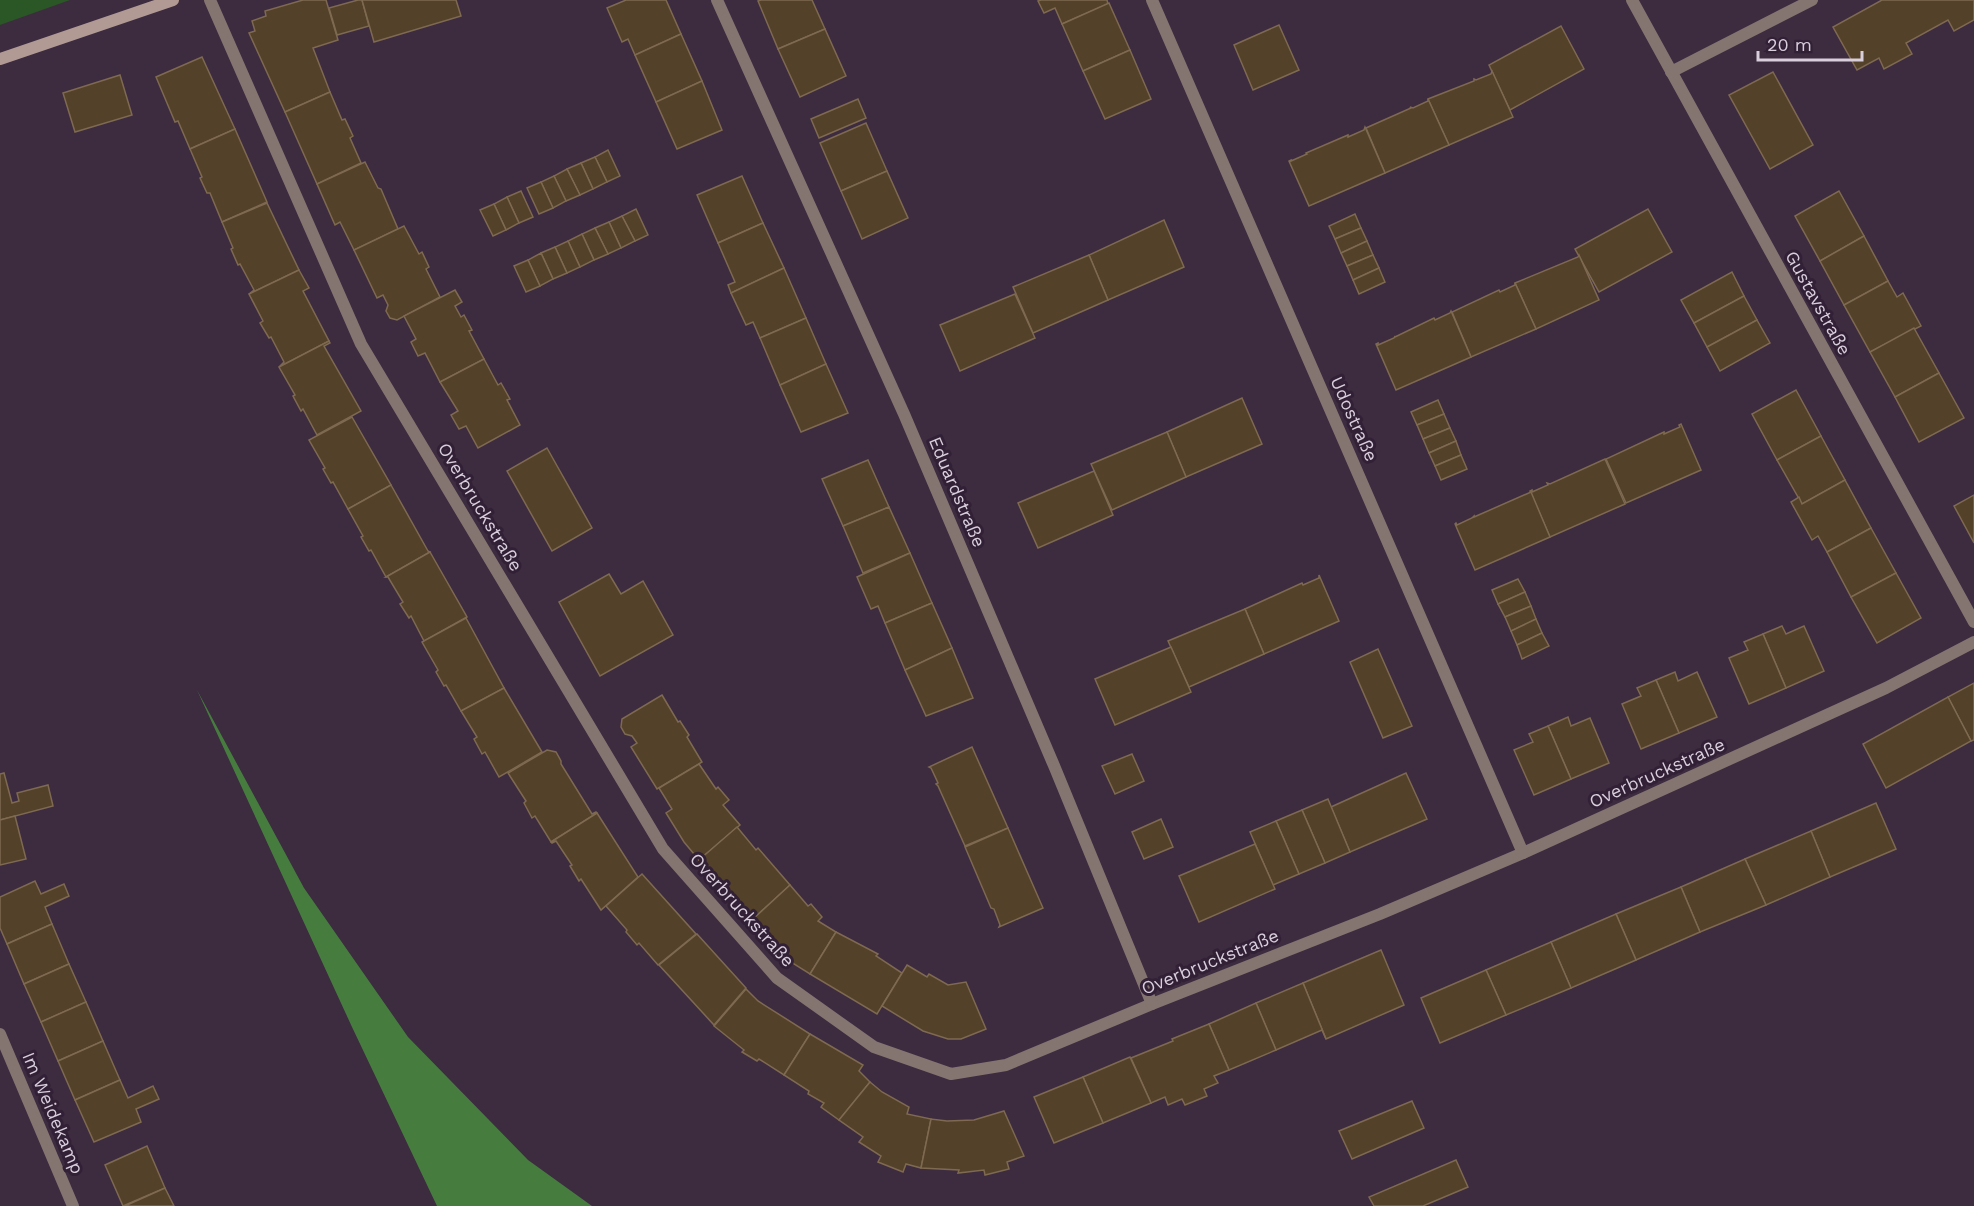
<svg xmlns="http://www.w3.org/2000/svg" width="1974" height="1206" viewBox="0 0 1974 1206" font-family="'Work Sans',sans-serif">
	<rect width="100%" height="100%" fill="#3d2b40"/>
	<polygon fill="#2b5626" points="0,0 70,0 0,25"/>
	<polygon fill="#467d3f" points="197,690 304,888 408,1037 528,1160 592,1206 437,1206 352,1027"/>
	<g fill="#54412a" stroke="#7e6951" stroke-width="1.5">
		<polygon points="303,0 326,0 338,40 313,48 330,92 285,112 249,33 255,31 252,21 266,16 265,11"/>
		<polygon points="358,0 362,0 369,26 337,35 329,8"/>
		<polygon points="362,0 456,0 461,16 374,42"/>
		<polygon points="626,0 666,0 681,34 635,55 628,39 622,42 607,8"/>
		<polygon points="761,0 812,0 825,29 778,49 758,1"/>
		<polygon points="1041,0 1107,0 1108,4 1062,24 1055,8 1044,13 1038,1"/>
		<polygon points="1882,0 1974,0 1974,20 1954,31 1948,20 1906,43 1912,54 1884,69 1879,58 1857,70 1833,27"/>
		<polygon points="1109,3 1130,50 1083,71 1062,24"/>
		<polygon points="1279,25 1299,70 1253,90 1234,45"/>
		<polygon points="1561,26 1584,69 1510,110 1489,65"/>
		<polygon points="825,29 846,76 800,97 778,49"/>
		<polygon points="681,34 702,81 656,102 635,55"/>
		<polygon points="1130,50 1151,99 1105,119 1083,71"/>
		<polygon points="202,57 235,129 190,149 178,121 175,122 156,77"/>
		<polygon points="1492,71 1513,117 1449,145 1428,99 1474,81 1474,79 1476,80 1491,74"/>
		<polygon points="1773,72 1813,145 1770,169 1729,95"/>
		<polygon points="120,75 132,115 75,132 63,93"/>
		<polygon points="702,81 722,130 677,149 656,102"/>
		<polygon points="330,92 342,120 345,119 353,136 350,138 361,163 317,184 285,112"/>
		<polygon points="858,99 866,118 819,138 811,119"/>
		<polygon points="1428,99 1449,145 1385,173 1366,128 1411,108 1410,107 1413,108 1428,101"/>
		<polygon points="866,123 887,171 841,191 820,143"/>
		<polygon points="1365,127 1385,173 1309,206 1289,161 1291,160 1291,161 1307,154 1306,153 1348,135 1348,137 1364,130"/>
		<polygon points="235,129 267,202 222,222 210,193 207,193 200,178 202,177 190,149"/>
		<polygon points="608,150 620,176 607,182 595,157"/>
		<polygon points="595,157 607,182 593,189 581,163"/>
		<polygon points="365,162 378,188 381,189 398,229 354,250 340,222 335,225 317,184"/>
		<polygon points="581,163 593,189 580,195 567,169"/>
		<polygon points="567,169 580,195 566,201 554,176"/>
		<polygon points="887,171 908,218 862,239 841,191"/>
		<polygon points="554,176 566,201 553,208 541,182"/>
		<polygon points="742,176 763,223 718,243 697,195"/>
		<polygon points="541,182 553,208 539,214 527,188"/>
		<polygon points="521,191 533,217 519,223 507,197"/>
		<polygon points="1839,191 1864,236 1820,261 1795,216"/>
		<polygon points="507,197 519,223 506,230 494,204"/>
		<polygon points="267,203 299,270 249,294 254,290 240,264 238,265 231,249 233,248 222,222"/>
		<polygon points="494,204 506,230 493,236 480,210"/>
		<polygon points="636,209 648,235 635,241 622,216"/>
		<polygon points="1648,209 1672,252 1599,292 1575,249"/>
		<polygon points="1355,214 1361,228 1335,239 1329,226"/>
		<polygon points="622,216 635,241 621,248 609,222"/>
		<polygon points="1164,220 1184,267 1108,300 1089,255"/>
		<polygon points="609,222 621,248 608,254 595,228"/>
		<polygon points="763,223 784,268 731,293 728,285 735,282 718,243"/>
		<polygon points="404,226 419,254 422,252 429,267 426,269 440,297 397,320 390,318 386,311 388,305 383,295 377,298 354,250"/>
		<polygon points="595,228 608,254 594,260 582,234"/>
		<polygon points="1361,228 1367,241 1341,253 1335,239"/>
		<polygon points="582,234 594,260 580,267 568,241"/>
		<polygon points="1864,236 1888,281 1844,305 1820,261"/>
		<polygon points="568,241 580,267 567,273 555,247"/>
		<polygon points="1367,241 1373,255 1347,266 1341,253"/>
		<polygon points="555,247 567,273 553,279 541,253"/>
		<polygon points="541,253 553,279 540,286 528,260"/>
		<polygon points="1089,255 1108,300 1033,333 1013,287"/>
		<polygon points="1373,255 1379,268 1353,280 1347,266"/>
		<polygon points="1579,255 1599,300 1536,329 1515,283 1578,257"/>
		<polygon points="528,260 540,286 526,292 514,266"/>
		<polygon points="784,268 806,318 760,338 753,322 746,325 731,293"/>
		<polygon points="1379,268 1385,282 1359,294 1353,280"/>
		<polygon points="299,270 309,288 303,291 329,341 279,367 284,362 271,337 269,338 260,323 263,321 249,294"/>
		<polygon points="1732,272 1744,296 1694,323 1681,300"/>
		<polygon points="1888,281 1897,297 1903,293 1921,326 1870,352 1844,305"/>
		<polygon points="1515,283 1536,329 1471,357 1452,312 1499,290 1500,292 1515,285"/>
		<polygon points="455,290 462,302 455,306 461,317 464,315 472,330 469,331 484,359 440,382 425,353 418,356 411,342 416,339 404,316"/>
		<polygon points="1015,294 1035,338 960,371 940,325"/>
		<polygon points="1744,296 1757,320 1707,347 1694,323"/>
		<polygon points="1451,311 1471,357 1396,390 1376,344 1378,343 1378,345 1394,338 1395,336 1395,337 1434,318 1435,320 1450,313"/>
		<polygon points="806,318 826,364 780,385 760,338"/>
		<polygon points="1757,320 1770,343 1720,371 1707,347"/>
		<polygon points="1914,328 1939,373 1895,397 1870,352"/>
		<polygon points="329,341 330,343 324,346 361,411 317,435 303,409 301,411 293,396 295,395 279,367"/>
		<polygon points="484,359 498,385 501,383 510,399 507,400 520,425 478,448 466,426 459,429 451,415 458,411 440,382"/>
		<polygon points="826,364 848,413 801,432 780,385"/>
		<polygon points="1939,373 1964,418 1919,442 1895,397"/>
		<polygon points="1796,390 1821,436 1777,460 1752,414"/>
		<polygon points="1242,398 1262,444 1186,477 1167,432"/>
		<polygon points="1438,400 1444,414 1417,425 1411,412"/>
		<polygon points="1444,414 1450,428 1423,439 1417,425"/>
		<polygon points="352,417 391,485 348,509 333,482 331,483 323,469 325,468 309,440"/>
		<polygon points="1681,424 1701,470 1626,503 1606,459 1664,432 1664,434 1680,427 1679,425"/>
		<polygon points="1450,428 1456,441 1429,453 1423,439"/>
		<polygon points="1167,432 1186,477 1112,510 1091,464"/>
		<polygon points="1821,436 1845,480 1802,504 1777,460"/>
		<polygon points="1456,441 1461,455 1435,466 1429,453"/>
		<polygon points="547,448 592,528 552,551 507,471"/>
		<polygon points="1461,455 1467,469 1441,480 1435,466"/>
		<polygon points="1605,459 1625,504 1550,537 1530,491 1532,490 1532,492 1548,485 1547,483 1550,484"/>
		<polygon points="868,460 889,507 843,526 822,479"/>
		<polygon points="1094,471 1113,515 1038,548 1018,503"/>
		<polygon points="1845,480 1871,528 1827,552 1818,536 1812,540 1791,502 1799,497 1802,504"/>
		<polygon points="391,485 428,551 430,552 386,577 371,550 369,551 361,537 363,536 348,509"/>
		<polygon points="1531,492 1550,537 1475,570 1455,524 1456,523 1457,525 1472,518 1474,516 1474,517"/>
		<polygon points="1974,495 1974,543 1954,506"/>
		<polygon points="889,507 910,553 863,573 843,526"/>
		<polygon points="1871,528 1896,573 1851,597 1827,552"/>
		<polygon points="430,552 467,617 424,641 411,616 409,618 400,604 403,602 388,577 386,577"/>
		<polygon points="910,553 932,603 885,623 878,606 871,609 857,577"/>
		<polygon points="1896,573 1921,618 1877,643 1851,597"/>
		<polygon points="609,574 621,594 643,581 673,635 600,676 559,602"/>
		<polygon points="1319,575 1339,621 1264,654 1245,609 1302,583 1303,585 1319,578"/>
		<polygon points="1518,579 1525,592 1498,604 1492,590"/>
		<polygon points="1525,592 1531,606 1505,617 1498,604"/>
		<polygon points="932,603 952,648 905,670 885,623"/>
		<polygon points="1531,606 1536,619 1511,631 1505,617"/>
		<polygon points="1245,609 1264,654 1189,687 1168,641"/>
		<polygon points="466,618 504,688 461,711 446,685 444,686 436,672 438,670 422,642"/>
		<polygon points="1536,619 1542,633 1517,645 1511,631"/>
		<polygon points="1782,626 1786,634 1804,626 1824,671 1786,688 1763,634"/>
		<polygon points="1542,633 1549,646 1522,659 1517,645"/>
		<polygon points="1763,634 1786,688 1749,704 1729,658 1748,650 1744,642"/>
		<polygon points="1171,647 1191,692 1115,725 1095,679"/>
		<polygon points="952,648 973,698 926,716 905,670"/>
		<polygon points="1378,649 1412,726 1383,738 1350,662"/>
		<polygon points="1675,672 1678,681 1697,672 1717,717 1679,733 1656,680"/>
		<polygon points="1656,680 1679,733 1641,749 1622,704 1641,696 1637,688"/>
		<polygon points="1974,683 1974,740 1971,741 1948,697"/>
		<polygon points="504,688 542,752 499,777 485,752 482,754 474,739 477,737 461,711"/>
		<polygon points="662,695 678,722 680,721 689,735 687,737 702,762 657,789 631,747 637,743 632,736 625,734 621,727 622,719"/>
		<polygon points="1948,697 1971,741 1886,788 1863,744"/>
		<polygon points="1568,717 1571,726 1590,718 1609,763 1571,779 1548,726"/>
		<polygon points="1548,726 1571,779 1534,795 1514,750 1533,742 1529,734"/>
		<polygon points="972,747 1008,828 965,846 938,786 936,784 938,783 931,768 929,767"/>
		<polygon points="547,750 556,752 561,761 561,764 592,814 596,812 597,813 551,842 535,816 532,818 524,803 526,801 508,773"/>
		<polygon points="1132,754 1144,781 1115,794 1102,766"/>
		<polygon points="699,764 716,789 718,787 729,800 723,805 740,825 699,860 684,842 666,813 672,809 659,788"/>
		<polygon points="4,773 12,803 19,801 17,793 48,785 53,806 0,820 0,774"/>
		<polygon points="1406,773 1427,819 1350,852 1331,807"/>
		<polygon points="1328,799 1350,852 1325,863 1302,810"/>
		<polygon points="1876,803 1896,849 1830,877 1811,831"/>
		<polygon points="1302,810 1325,863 1299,874 1276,821"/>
		<polygon points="597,813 638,877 601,910 581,879 579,881 570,866 572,865 556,841 552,843 551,842"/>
		<polygon points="15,816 26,859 0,865 0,820"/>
		<polygon points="1161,819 1173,847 1144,859 1132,832"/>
		<polygon points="1276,821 1299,874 1273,885 1250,832"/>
		<polygon points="737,827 756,850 758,848 790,885 753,919 699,860"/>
		<polygon points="1008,828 1043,908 999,927 1000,925 994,909 991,908 965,847"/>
		<polygon points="1811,831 1830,877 1766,905 1745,859"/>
		<polygon points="1255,844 1275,889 1199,922 1179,876"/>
		<polygon points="1745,859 1766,905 1700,932 1681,887"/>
		<polygon points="642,874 696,934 658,965 639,943 637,945 626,932 627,930 606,906"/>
		<polygon points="35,881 41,894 64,884 69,896 45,907 52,924 7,944 0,928 0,897"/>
		<polygon points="790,885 808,906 811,904 822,917 818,921 836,932 810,974 794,964 753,919"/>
		<polygon points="1681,887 1700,932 1636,960 1616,914"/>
		<polygon points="1616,914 1636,960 1571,988 1551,942"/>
		<polygon points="52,924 69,964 24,984 7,944"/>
		<polygon points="836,932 878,954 876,956 902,973 877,1014 810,974"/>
		<polygon points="697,934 746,988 714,1025 659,965"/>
		<polygon points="1551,942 1571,988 1506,1015 1486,970"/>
		<polygon points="1381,950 1404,1005 1326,1039 1303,983"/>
		<polygon points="69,964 86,1002 41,1022 24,984"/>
		<polygon points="907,965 927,977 929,974 948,985 966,982 986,1029 961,1039 948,1039 923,1031 882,1006"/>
		<polygon points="1486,970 1506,1015 1440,1043 1421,998"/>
		<polygon points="1303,983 1326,1039 1322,1030 1276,1050 1256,1003"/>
		<polygon points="746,989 758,1001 810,1034 784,1075 759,1059 757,1061 742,1052 744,1050 714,1026"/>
		<polygon points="86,1002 103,1041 58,1061 41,1022"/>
		<polygon points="1256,1003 1276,1050 1229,1070 1209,1024"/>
		<polygon points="1209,1024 1229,1070 1214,1076 1218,1083 1204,1089 1207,1096 1185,1105 1182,1099 1168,1105 1165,1097 1151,1103 1131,1058 1173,1041 1172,1039"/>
		<polygon points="810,1034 863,1065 859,1071 870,1082 839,1120 821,1107 824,1103 808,1094 809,1091 784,1075"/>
		<polygon points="103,1041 120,1080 75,1100 58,1061"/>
		<polygon points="1130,1057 1151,1103 1103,1123 1083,1077"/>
		<polygon points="1083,1077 1103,1123 1054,1143 1034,1097"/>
		<polygon points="120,1080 128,1098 153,1086 159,1099 136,1109 141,1122 94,1142 75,1100"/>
		<polygon points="870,1082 882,1092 909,1107 907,1114 931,1119 921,1168 906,1164 903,1172 878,1162 881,1156 859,1142 863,1137 839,1120"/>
		<polygon points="1412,1101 1424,1128 1352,1159 1339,1131"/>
		<polygon points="1004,1111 1024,1156 1007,1162 1009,1169 985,1175 984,1170 958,1173 959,1170 921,1168 931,1119 947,1121 974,1120"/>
		<polygon points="147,1146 165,1188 123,1206 105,1165"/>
		<polygon points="1456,1160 1468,1187 1423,1206 1374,1206 1369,1197"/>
		<polygon points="165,1188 174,1206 125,1206"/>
	</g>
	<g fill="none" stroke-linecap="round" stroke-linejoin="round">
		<g stroke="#847570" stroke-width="12">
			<polyline points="210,0 361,344 663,849 777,978 874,1047 951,1074 1006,1065 1152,1004 1380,914 1523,853 1886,688 1974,642"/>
			<polyline points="717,0 904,414 1055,768 1152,1004"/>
			<polyline points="1152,0 1523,853"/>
			<polyline points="1632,0 1974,622"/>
			<polyline points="1671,72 1812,0"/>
			<polyline points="0,1034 73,1206"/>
		</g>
		<polyline stroke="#b19a93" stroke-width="12" points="0,59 173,0"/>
	</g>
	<g text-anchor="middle" stroke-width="6" stroke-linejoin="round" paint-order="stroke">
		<g font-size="18" fill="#d9cedc" stroke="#322136">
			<text transform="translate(1818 303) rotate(61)" y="6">Gustavstraße</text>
			<text transform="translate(1354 419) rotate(66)" y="6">Udostraße</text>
			<text transform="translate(957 492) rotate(67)" y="6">Eduardstraße</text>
			<text transform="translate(480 507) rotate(59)" y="6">Overbruckstraße</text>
			<text transform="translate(1657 773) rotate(-24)" y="6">Overbruckstraße</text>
			<text transform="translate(742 910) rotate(48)" y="6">Overbruckstraße</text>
			<text transform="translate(1210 962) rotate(-22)" y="6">Overbruckstraße</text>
			<text transform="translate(53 1113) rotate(67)" y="6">Im Weidekamp</text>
		</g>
	</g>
	<path d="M1758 51v9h104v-9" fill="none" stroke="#d9cedc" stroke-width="3"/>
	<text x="1767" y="51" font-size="18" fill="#d9cedc" stroke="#322136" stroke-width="4.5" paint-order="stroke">20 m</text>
</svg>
